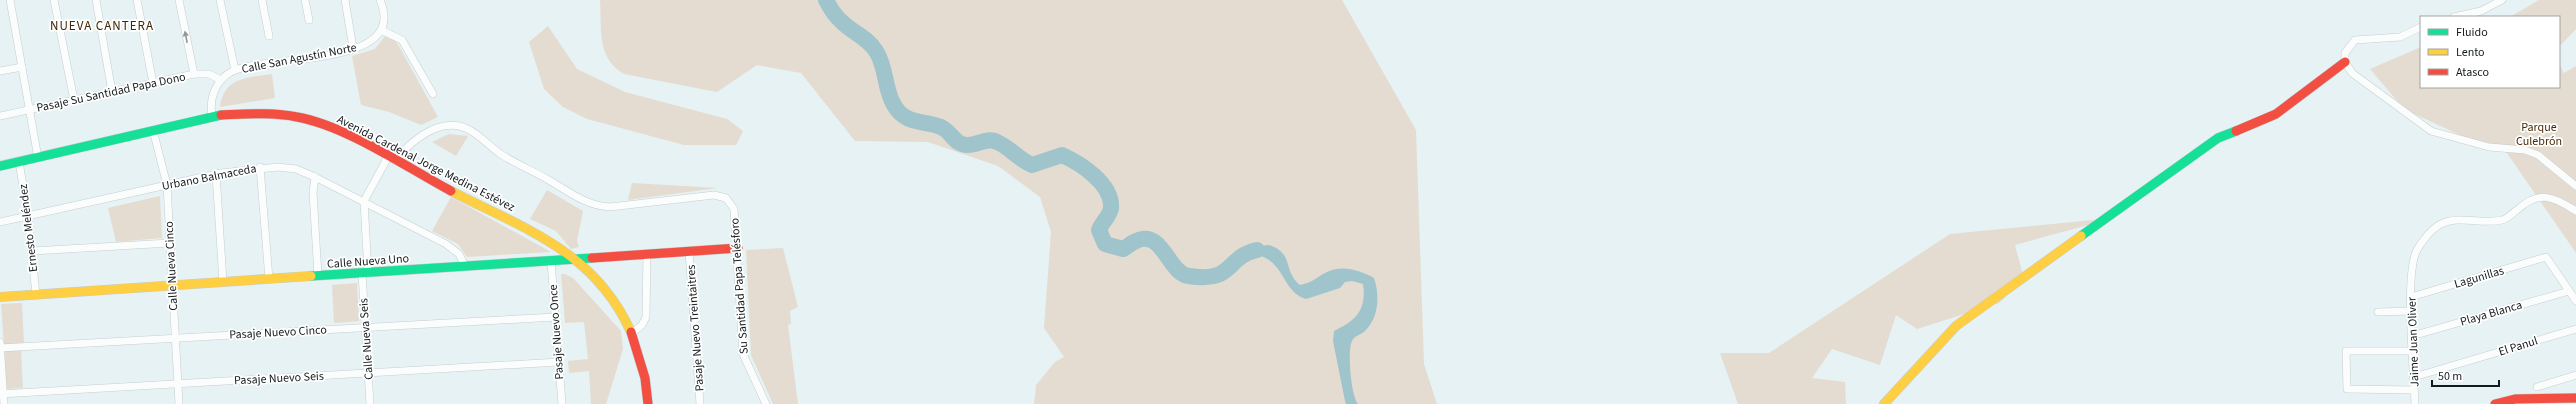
<svg xmlns="http://www.w3.org/2000/svg" width="2576" height="404" viewBox="0 0 2576 404" font-family="'Source Sans 3',sans-serif">
	<rect width="100%" height="100%" fill="#e7f2f4"/>
	<g fill="#e4dcd0">
		<path d="M600,0h742l74,130 8,234 13,40h-403l2,-19 19,-23 9,-5 -20,-29 7,-96 -11,-35 -42,-31 -70,-24 -73,-1 -54,-68 -44,-8 -40,27 -93,-18c-28,-17 -22,-44 -24,-74z"/>
		<polygon points="2539,0 2576,0 2576,29 2559,47 2559,17 2510,17"/>
		<polygon points="548,26 577,69 625,92 727,119 743,131 736,145 684,145 587,119 563,107 544,89 529,42"/>
		<polygon points="386,35 395,40 400,48 438,117 421,125 389,112 361,105 352,56 375,49"/>
		<polygon points="2421,47 2421,87 2559,87 2559,64 2564,73 2576,66 2576,253 2502,146 2477,143 2404,109 2370,69"/>
		<path d="M272,74l3,24 -55,9c4,-30 27,-29 52,-33z"/>
		<polygon points="449,134 468,136 456,156 432,142"/>
		<polygon points="632,183 718,188 628,200"/>
		<polygon points="547,190 583,211 577,241 579,247 571,249 556,231 530,219"/>
		<polygon points="160,196 162,238 116,242 108,208"/>
		<polygon points="451,197 551,252 467,257 458,244 432,231"/>
		<polygon points="2114,218 2015,245 2024,279 1999,303 1917,329 1896,315 1880,365 1832,349 1812,378 1845,382 1846,404 1738,404 1720,353 1769,353 1950,234"/>
		<polygon points="783,248 798,307 790,311 791,324 788,325 798,404 773,404 751,355 746,250"/>
		<polygon points="561,274 565,274 573,278 621,331 623,349 606,404 591,404 589,371 569,373 568,361 588,359 584,322 565,323"/>
		<polygon points="357,283 359,321 334,323 332,285"/>
		<polygon points="22,303 24,344 4,346 1,304"/>
		<polygon points="4,351 21,351 23,388 6,389"/>
	</g>
	<path fill="#9fc4cb" d="M1269,245c26,9 13,25 31,40 11,-2 16,-7 25,-12 17,-9 34,-3 49,5 6,18 5,40 -10,54 -4,3 -10,4 -12,9 -5,10 -1,55 6,63h-12l-1,-3 -12,-60 1,-10c21,-10 33,-20 29,-47l-11,-3 -7,1 -5,6 -34,11c-24,-6 -20,-38 -51,-45l-13,8 -4,-3 -1,-4c11,-8 19,-9 32,-10z"/>
	<g fill="none" stroke-linecap="round" stroke-linejoin="round">
		<path stroke="#9fc4cb" stroke-width="16" d="M826,0c4,8 9,16 16,22 11,11 25,15 34,29 11,17 8,38 18,54 11,20 30,15 47,22 11,5 13,18 27,18 10,0 19,-8 29,-3 14,6 22,18 35,23l30,-10c18,8 51,29 49,53 -1,8 -9,14 -12,22l6,14 18,5c4,-2 8,-6 13,-8 27,-13 32,33 53,35 46,7 36,-19 68,-26"/>
		<g stroke="#c5ced0" stroke-width="8">
			<g id="street">
				<polyline points="10,0 38,158"/>
				<polyline points="54,0 74,100"/>
				<polyline points="96,0 112,92"/>
				<polyline points="137,0 153,83"/>
				<polyline points="179,0 194,74"/>
				<polyline points="220,0 235,70"/>
				<polyline points="262,0 269,36"/>
				<polyline points="305,0 309,20"/>
				<polyline points="345,0 353,48"/>
				<polyline points="2454,17 2481,11 2502,0"/>
				<polyline points="2421,27 2400,37 2355,40 2345,53 2345,62 2352,73 2431,131 2489,147 2525,150 2538,155 2576,186"/>
				<polyline points="381,30 402,40 433,94"/>
				<polyline points="0,71 22,67"/>
				<polyline points="0,116 194,74 209,74 221,80"/>
				<path d="M212,116c-3,-17 3,-35 19,-44 34,-19 179,-2 149,-72"/>
				<polyline points="153,130 167,185 179,404"/>
				<path d="M395,161c14,-18 39,-40 64,-35 15,3 28,18 40,27 15,10 32,17 48,26 21,12 39,27 63,28l104,-12 12,3 8,11 9,145 23,50"/>
				<polyline points="19,162 28,215 36,295"/>
				<polyline points="260,167 269,279"/>
				<polyline points="216,174 223,282"/>
				<polyline points="315,177 313,192 318,276"/>
				<polyline points="0,222 221,173 278,167 296,169 315,177 446,244 459,254 465,266"/>
				<polyline points="32,251 170,243"/>
				<polyline points="689,251 700,404"/>
				<polyline points="551,261 562,404"/>
				<polyline points="362,273 370,404"/>
				<polyline points="368,273 364,201 388,157"/>
				<polyline points="2411,297 2546,257 2576,301"/>
				<polyline points="2378,312 2411,311"/>
				<polyline points="632,333 642,325 646,317 647,254"/>
				<polyline points="2412,336 2569,291"/>
				<polyline points="0,342 4,404"/>
				<polyline points="0,348 555,317"/>
				<polyline points="2413,351 2346,351 2347,389 2414,390"/>
				<polyline points="2414,377 2576,329"/>
				<polyline points="2537,387 2576,375"/>
				<polyline points="0,394 559,362"/>
				<path d="M2415,404c-1,-33 -11,-129 2,-154 5,-9 14,-20 22,-25 19,-11 44,0 63,-5 6,-1 10,-7 15,-10 22,-20 36,-14 59,1"/>
			</g>
		</g>
		<g stroke="#c5ced0" stroke-width="10">
			<g id="fast">
				<polyline points="0,166 221,115"/>
				<polyline points="2081,236 2218,138 2236,131"/>
				<polyline points="311,276 592,258"/>
			</g>
		</g>
		<g stroke="#c5ced0" stroke-width="10">
			<g id="slow">
				<path d="M451,191c73,38 143,59 180,141"/>
				<polyline points="0,297 311,276"/>
				<polyline points="1884,404 1956,326 2081,236"/>
			</g>
		</g>
		<g stroke="#c5ced0" stroke-width="10">
			<g id="jam">
				<path d="M221,115c26,-1 51,-3 76,2 50,9 109,50 154,74"/>
				<polyline points="2236,131 2276,114 2345,62"/>
				<polyline points="592,258 738,248"/>
				<polyline points="631,332 645,378 648,404"/>
				<polyline points="2495,404 2515,399 2576,398"/>
			</g>
		</g>
		<use href="#street" stroke="#fbfdfd" stroke-width="7"/>
		<use href="#fast" stroke="#16e098" stroke-width="9"/>
		<use href="#slow" stroke="#ffcf43" stroke-width="9"/>
		<use href="#jam" stroke="#f24e42" stroke-width="9"/>
	</g>
	<defs><path id="oneway-solid" d="M-6-.8H1V-3.2L6.5 0L1 3.2V.8H-6Z"/></defs>
	<use fill="#939798" href="#oneway-solid" transform="translate(186 37) rotate(-101)"/>
	<g text-anchor="middle" stroke-width="3.5" stroke-linejoin="round" paint-order="stroke">
		<g font-size="12" fill="#141b1c" stroke="#fff">
			<text transform="translate(299 58) rotate(-11)" y="4">Calle San Agustín Norte</text>
			<text transform="translate(111 92) rotate(-12)" y="4">Pasaje Su Santidad Papa Dono</text>
			<text transform="translate(426 163) rotate(27)" y="4">Avenida Cardenal Jorge Medina Estévez</text>
			<text transform="translate(209 177) rotate(-11)" y="4">Urbano Balmaceda</text>
			<text transform="translate(28 228) rotate(-97)" y="4">Ernesto Meléndez</text>
			<text transform="translate(368 261) rotate(-4)" y="4">Calle Nueva Uno</text>
			<text transform="translate(171 266) rotate(-93)" y="4">Calle Nueva Cinco</text>
			<text transform="translate(2479 277) rotate(-16)" y="4">Lagunillas</text>
			<text transform="translate(739 286) rotate(-94)" y="4">Su Santidad Papa Telésforo</text>
			<text transform="translate(2491 313) rotate(-16)" y="4">Playa Blanca</text>
			<text transform="translate(695 328) rotate(-94)" y="4">Pasaje Nuevo Treintaitres</text>
			<text transform="translate(278 332) rotate(-3)" y="4">Pasaje Nuevo Cinco</text>
			<text transform="translate(556 332) rotate(-94)" y="4">Pasaje Nuevo Once</text>
			<text transform="translate(366 339) rotate(-94)" y="4">Calle Nueva Seis</text>
			<text transform="translate(2413 342) rotate(-92)" y="4">Jaime Juan Oliver</text>
			<text transform="translate(2518 346) rotate(-17)" y="4">El Panul</text>
			<text transform="translate(279 378) rotate(-3)" y="4">Pasaje Nuevo Seis</text>
		</g>
		<g font-size="12" fill="#492b05" stroke="#fff">
			<text x="2539" y="131">Parque<tspan x="2539" dy="14">Culebrón</tspan></text>
		</g>
		<g font-size="13" letter-spacing="1" fill="#432808" stroke="#fff">
			<text x="102" y="30">NUEVA CANTERA</text>
		</g>
	</g>
	<rect x="2420" y="16" width="140" height="72" fill="#ffffff" stroke="#a1a4a4"/>
	<rect x="2428" y="29" width="20" height="6" fill="#16e098" stroke="#a1a4a4"/>
	<text x="2456" y="36" font-size="12" fill="#141b1c">Fluido</text>
	<rect x="2428" y="49" width="20" height="6" fill="#ffcf43" stroke="#a1a4a4"/>
	<text x="2456" y="56" font-size="12" fill="#141b1c">Lento</text>
	<rect x="2428" y="69" width="20" height="6" fill="#f24e42" stroke="#a1a4a4"/>
	<text x="2456" y="76" font-size="12" fill="#141b1c">Atasco</text>
	<path d="M2432 380v6h67v-6" fill="none" stroke="#141b1c" stroke-width="2"/>
	<text x="2438" y="380" font-size="12" fill="#141b1c" stroke="#ffffff" stroke-width="3" paint-order="stroke">50 m</text>
</svg>
